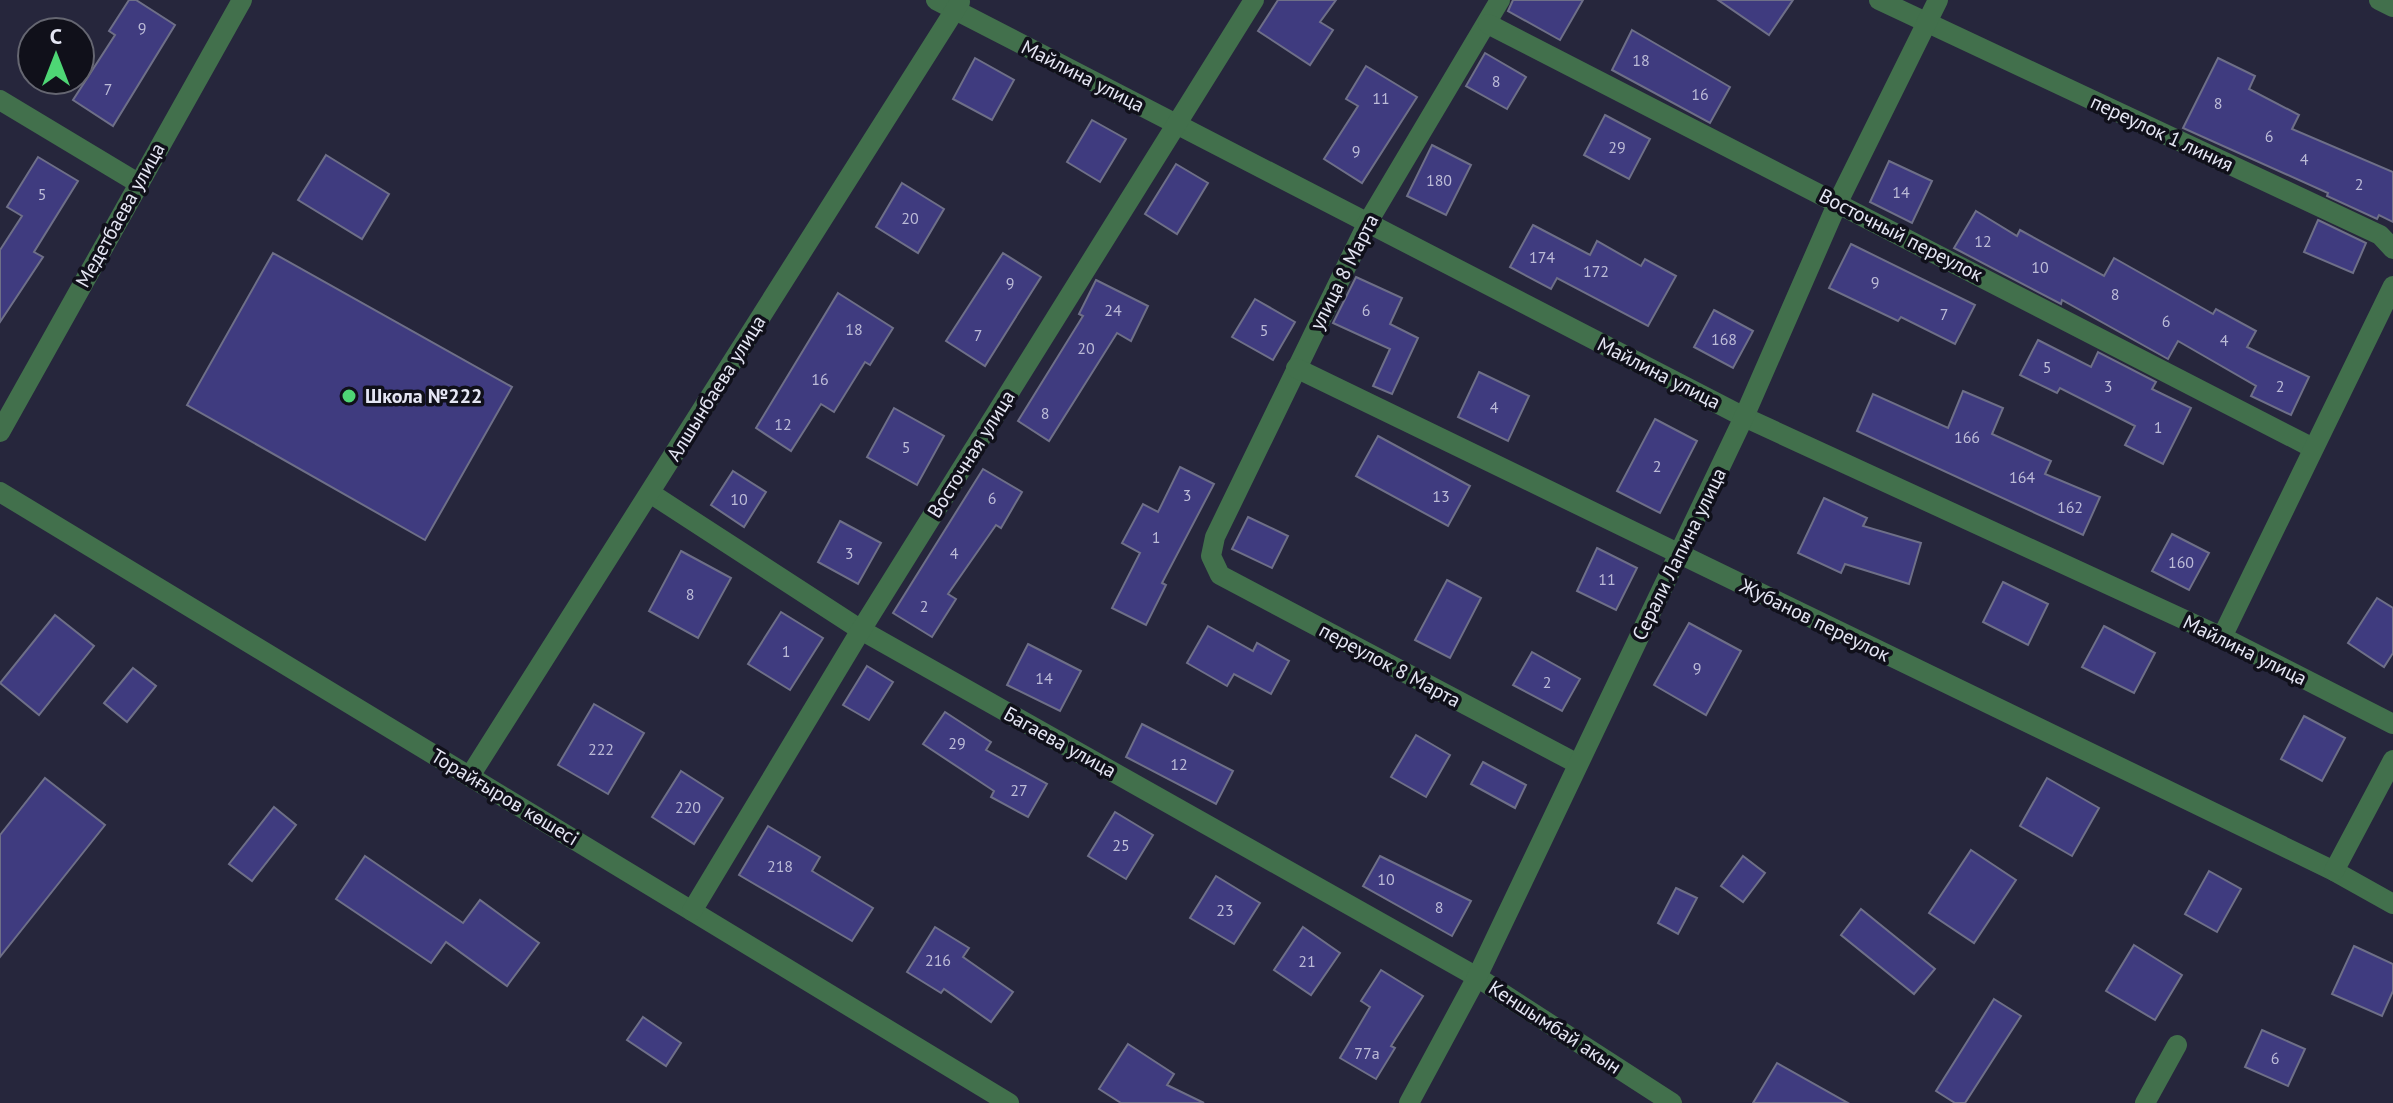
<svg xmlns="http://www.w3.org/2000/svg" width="2393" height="1103" viewBox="0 0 2393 1103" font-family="'PT Sans',sans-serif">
	<rect width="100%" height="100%" fill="#26263c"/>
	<g fill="#3f3b7f" stroke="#6e6f88" stroke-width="2">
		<polygon points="129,0 136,0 175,25 113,126 73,100 115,35 109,31"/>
		<polygon points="1278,0 1336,0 1320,22 1333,30 1310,65 1258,31"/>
		<polygon points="1513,0 1583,0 1560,40 1508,11"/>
		<polygon points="1718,0 1793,0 1769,35"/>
		<polygon points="1632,30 1730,87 1710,123 1612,70"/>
		<polygon points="1485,53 1526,77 1507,109 1466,86"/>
		<polygon points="975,58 1014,80 992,120 953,99"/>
		<polygon points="2218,58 2255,76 2249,89 2299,115 2292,129 2393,172 2393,222 2379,215 2377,219 2327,196 2328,193 2183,128"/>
		<polygon points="1366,66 1417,97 1362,183 1324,159 1358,106 1346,99"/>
		<polygon points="1605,115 1650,139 1629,179 1584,155"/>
		<polygon points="1092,120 1126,139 1100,182 1067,162"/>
		<polygon points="1432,145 1471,165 1446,215 1407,196"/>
		<polygon points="326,155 389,194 362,239 298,200"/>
		<polygon points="38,157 78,181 34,252 43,257 0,322 0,250 22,216 7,207"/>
		<polygon points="1889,161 1932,181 1912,223 1870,202"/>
		<polygon points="1176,164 1208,183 1177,234 1145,214"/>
		<polygon points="902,183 944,209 918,253 876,227"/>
		<polygon points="1976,211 2017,236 2020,230 2104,276 2114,258 2213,314 2216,309 2256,331 2247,347 2309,377 2291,415 2251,396 2256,386 2178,341 2168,359 2062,300 2061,304 1954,248"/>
		<polygon points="2318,220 2366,243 2353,273 2304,252"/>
		<polygon points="1533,225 1590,255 1597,241 1641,266 1645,259 1676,276 1648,326 1557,278 1551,289 1510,267"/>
		<polygon points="1851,244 1975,305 1955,344 1901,317 1898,321 1829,288"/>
		<polygon points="273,253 512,387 425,540 187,405"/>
		<polygon points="1003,253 1041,277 985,366 946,341"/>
		<polygon points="1356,277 1402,298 1390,324 1418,338 1392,394 1373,386 1390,349 1333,323"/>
		<polygon points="1096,280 1148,306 1131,341 1117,333 1049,441 1018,421 1083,316 1079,314"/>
		<polygon points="838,293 893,328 870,365 865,362 834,412 821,404 791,451 756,428"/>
		<polygon points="1255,299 1295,322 1273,360 1232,337"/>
		<polygon points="1714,310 1753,331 1733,368 1694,347"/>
		<polygon points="2038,340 2091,367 2098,352 2156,382 2152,389 2191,408 2163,464 2125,445 2135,426 2060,388 2057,393 2020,375"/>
		<polygon points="1479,372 1529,396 1508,441 1458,417"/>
		<polygon points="1963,391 2003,408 1992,434 2051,461 2045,474 2100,497 2083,535 1857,431 1873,394 1948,428"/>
		<polygon points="894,408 944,436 917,485 867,457"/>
		<polygon points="1655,419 1697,441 1660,513 1617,491"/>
		<polygon points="1378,436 1470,486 1448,526 1356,476"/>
		<polygon points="1180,467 1214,484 1162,583 1166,585 1146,625 1112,608 1140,553 1122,543 1143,504 1158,512"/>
		<polygon points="983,469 1022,492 1001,528 996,525 948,594 956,599 932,637 893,613"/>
		<polygon points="733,471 766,492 744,527 711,505"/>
		<polygon points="1824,498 1867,518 1863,526 1921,543 1909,584 1845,564 1841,573 1798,553"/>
		<polygon points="1248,517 1288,536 1272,568 1232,549"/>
		<polygon points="840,521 881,543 858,584 818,562"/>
		<polygon points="2172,534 2209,553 2189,590 2152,571"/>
		<polygon points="1597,548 1637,568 1616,610 1577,591"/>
		<polygon points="681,551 731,578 698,638 649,611"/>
		<polygon points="1447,580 1481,598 1450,658 1415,640"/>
		<polygon points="2003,582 2048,604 2028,645 1983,622"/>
		<polygon points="2377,598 2393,608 2393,653 2384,667 2348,643"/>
		<polygon points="781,612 823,638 790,690 748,664"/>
		<polygon points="55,615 94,646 39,715 0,683"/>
		<polygon points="1689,623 1741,651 1706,715 1654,685"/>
		<polygon points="1208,626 1253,651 1257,643 1289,661 1271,694 1234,674 1227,686 1187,663"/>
		<polygon points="2104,626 2155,653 2134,693 2082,667"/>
		<polygon points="1028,644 1081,671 1060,711 1007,685"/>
		<polygon points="1532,652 1580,679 1562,711 1513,685"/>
		<polygon points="867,666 893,682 869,720 843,705"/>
		<polygon points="133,668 156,686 127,722 104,703"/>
		<polygon points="594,704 644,733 608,794 558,765"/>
		<polygon points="945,712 991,742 986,750 1047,784 1028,817 991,797 994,791 923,744"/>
		<polygon points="2304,716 2345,738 2322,781 2281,759"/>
		<polygon points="1142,724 1233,771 1216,804 1126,757"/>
		<polygon points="1416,735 1450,755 1426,797 1391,777"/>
		<polygon points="1483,762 1526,785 1515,808 1471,784"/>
		<polygon points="681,771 723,798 694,844 652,817"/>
		<polygon points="45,778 105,825 0,957 0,835"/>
		<polygon points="2047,778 2099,808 2072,856 2020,826"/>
		<polygon points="274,807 296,825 252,881 229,864"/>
		<polygon points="1115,812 1153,835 1126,879 1088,856"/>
		<polygon points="768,826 820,857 812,871 873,908 852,941 739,875"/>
		<polygon points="1971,850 2016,880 1974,943 1929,913"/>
		<polygon points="365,856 463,923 480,900 539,943 507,986 446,942 431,963 336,899"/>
		<polygon points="1380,856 1471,901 1452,936 1363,886"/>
		<polygon points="1743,856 1765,873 1743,902 1721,886"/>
		<polygon points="2209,871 2241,889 2217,932 2185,914"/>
		<polygon points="1216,876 1260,903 1234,944 1190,918"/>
		<polygon points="1676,888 1697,898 1678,934 1658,923"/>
		<polygon points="1861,909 1935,969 1914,994 1841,935"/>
		<polygon points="935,927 969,948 963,957 1013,992 991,1022 944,989 941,993 907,972"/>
		<polygon points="1303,927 1340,953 1311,995 1274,970"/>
		<polygon points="2134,945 2182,975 2155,1020 2106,991"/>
		<polygon points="2354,946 2393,964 2393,991 2382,1016 2332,994"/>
		<polygon points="1381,970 1423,996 1391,1046 1395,1048 1376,1079 1340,1058 1370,1007 1361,1001"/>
		<polygon points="1994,999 2021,1016 1965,1103 1955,1103 1936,1091"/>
		<polygon points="643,1017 681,1043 666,1066 627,1040"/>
		<polygon points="2262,1030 2305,1049 2288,1086 2245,1067"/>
		<polygon points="1128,1044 1174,1074 1167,1085 1204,1103 1121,1103 1099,1089"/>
		<polygon points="1777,1063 1848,1103 1753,1103"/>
	</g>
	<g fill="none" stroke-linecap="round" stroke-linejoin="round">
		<g stroke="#42704c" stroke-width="20">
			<polyline points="936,0 1744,417 2222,637 2393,724"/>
			<polyline points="1500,0 1368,222 1215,537 1211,556 1220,575 1578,764"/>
			<polyline points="1879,0 2380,235 2393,249"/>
			<polyline points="2379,0 2393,7"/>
			<polyline points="1488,24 2313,448"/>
			<polyline points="0,100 138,183"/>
			<polyline points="1296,368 2334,871 2393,904"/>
			<polyline points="0,432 242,0"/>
			<polyline points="0,492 1009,1103"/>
			<polyline points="650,493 861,630 1477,977 1672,1103"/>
			<polyline points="2222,637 2393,286"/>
			<polyline points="470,776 960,2"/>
			<polyline points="2334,871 2393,760"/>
			<polyline points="692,911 861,630 1254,0"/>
			<polyline points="1409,1103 1477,977 1744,417 1838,202 1938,0"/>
			<polyline points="2145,1103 2177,1045"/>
		</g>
	</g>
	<circle fill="#4ed675" stroke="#10101a" stroke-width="3" cx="349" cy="396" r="8"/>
	<g text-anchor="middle" stroke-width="7" stroke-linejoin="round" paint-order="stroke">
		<g font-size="16" fill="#bcbbd7">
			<text x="142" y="34">9</text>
			<text x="1641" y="66">18</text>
			<text x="1496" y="87">8</text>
			<text x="108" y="95">7</text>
			<text x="1700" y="100">16</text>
			<text x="1381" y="104">11</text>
			<text x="2218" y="109">8</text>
			<text x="2269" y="142">6</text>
			<text x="1617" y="153">29</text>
			<text x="1356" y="157">9</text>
			<text x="2304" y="165">4</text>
			<text x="1439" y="186">180</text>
			<text x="2359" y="190">2</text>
			<text x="1901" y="198">14</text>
			<text x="42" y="200">5</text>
			<text x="910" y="224">20</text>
			<text x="1983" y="247">12</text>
			<text x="1542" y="263">174</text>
			<text x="2040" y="273">10</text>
			<text x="1596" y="277">172</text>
			<text x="1875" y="288">9</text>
			<text x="1010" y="289">9</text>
			<text x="2115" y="300">8</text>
			<text x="1113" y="316">24</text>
			<text x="1366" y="316">6</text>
			<text x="1944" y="320">7</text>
			<text x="2166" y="327">6</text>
			<text x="854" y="335">18</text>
			<text x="1264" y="336">5</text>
			<text x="978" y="341">7</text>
			<text x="1724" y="345">168</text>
			<text x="2224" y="346">4</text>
			<text x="1086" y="354">20</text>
			<text x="2047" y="373">5</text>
			<text x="820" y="385">16</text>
			<text x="2108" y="392">3</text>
			<text x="2280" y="392">2</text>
			<text x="1494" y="413">4</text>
			<text x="1045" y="419">8</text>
			<text x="783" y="430">12</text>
			<text x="2158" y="433">1</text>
			<text x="1967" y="443">166</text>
			<text x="906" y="453">5</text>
			<text x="1657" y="472">2</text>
			<text x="2022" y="483">164</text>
			<text x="1187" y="501">3</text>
			<text x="1441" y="502">13</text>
			<text x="992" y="504">6</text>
			<text x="739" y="505">10</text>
			<text x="2070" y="513">162</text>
			<text x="1156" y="543">1</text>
			<text x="849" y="559">3</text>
			<text x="954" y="559">4</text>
			<text x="2181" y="568">160</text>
			<text x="1607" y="585">11</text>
			<text x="690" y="600">8</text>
			<text x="924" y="612">2</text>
			<text x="786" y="657">1</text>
			<text x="1697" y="674">9</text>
			<text x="1044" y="684">14</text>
			<text x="1547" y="688">2</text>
			<text x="957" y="749">29</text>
			<text x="601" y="755">222</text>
			<text x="1179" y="770">12</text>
			<text x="1019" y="796">27</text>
			<text x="688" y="813">220</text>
			<text x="1121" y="851">25</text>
			<text x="780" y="872">218</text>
			<text x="1386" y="885">10</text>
			<text x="1439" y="913">8</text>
			<text x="1225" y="916">23</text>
			<text x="938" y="966">216</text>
			<text x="1307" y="967">21</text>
			<text x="1367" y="1059">77а</text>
			<text x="2275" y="1064">6</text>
		</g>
		<g font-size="20" fill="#e5e6f4" stroke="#10101a">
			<text transform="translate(1083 76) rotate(27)" y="7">Майлина улица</text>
			<text transform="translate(2162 133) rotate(25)" y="7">переулок 1 линия</text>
			<text transform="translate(120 215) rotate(-61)" y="7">Медетбаева улица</text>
			<text transform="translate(1901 235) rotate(27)" y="7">Восточный переулок</text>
			<text transform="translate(1344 272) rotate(-63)" y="7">улица 8 Марта</text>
			<text transform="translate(1659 373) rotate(27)" y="7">Майлина улица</text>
			<text transform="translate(716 388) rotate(-58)" y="7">Алшынбаева улица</text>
			<text transform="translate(971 454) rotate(-58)" y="7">Восточная улица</text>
			<text transform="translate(1679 554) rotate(-64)" y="7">Серали Лапина улица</text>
			<text transform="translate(1815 620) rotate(26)" y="7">Жубанов переулок</text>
			<text transform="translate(2245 650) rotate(26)" y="7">Майлина улица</text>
			<text transform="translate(1390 665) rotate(28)" y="7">переулок 8 Марта</text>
			<text transform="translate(1060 742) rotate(29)" y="7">Багаева улица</text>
			<text transform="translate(505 797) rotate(31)" y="7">Торайғыров көшесі</text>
			<text transform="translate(1555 1027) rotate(33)" y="7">Кеншымбай акын</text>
		</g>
		<g font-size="20" font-weight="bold" fill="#e5e6f4" stroke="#10101a" text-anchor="start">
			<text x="365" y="403">Школа №222</text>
		</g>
	</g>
	<g transform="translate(56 56)"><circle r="38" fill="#10101a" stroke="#656671" stroke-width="2"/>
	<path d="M0-6L14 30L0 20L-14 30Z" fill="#4ed675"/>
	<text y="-12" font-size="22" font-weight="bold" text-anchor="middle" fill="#e5e6f4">С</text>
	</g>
</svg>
